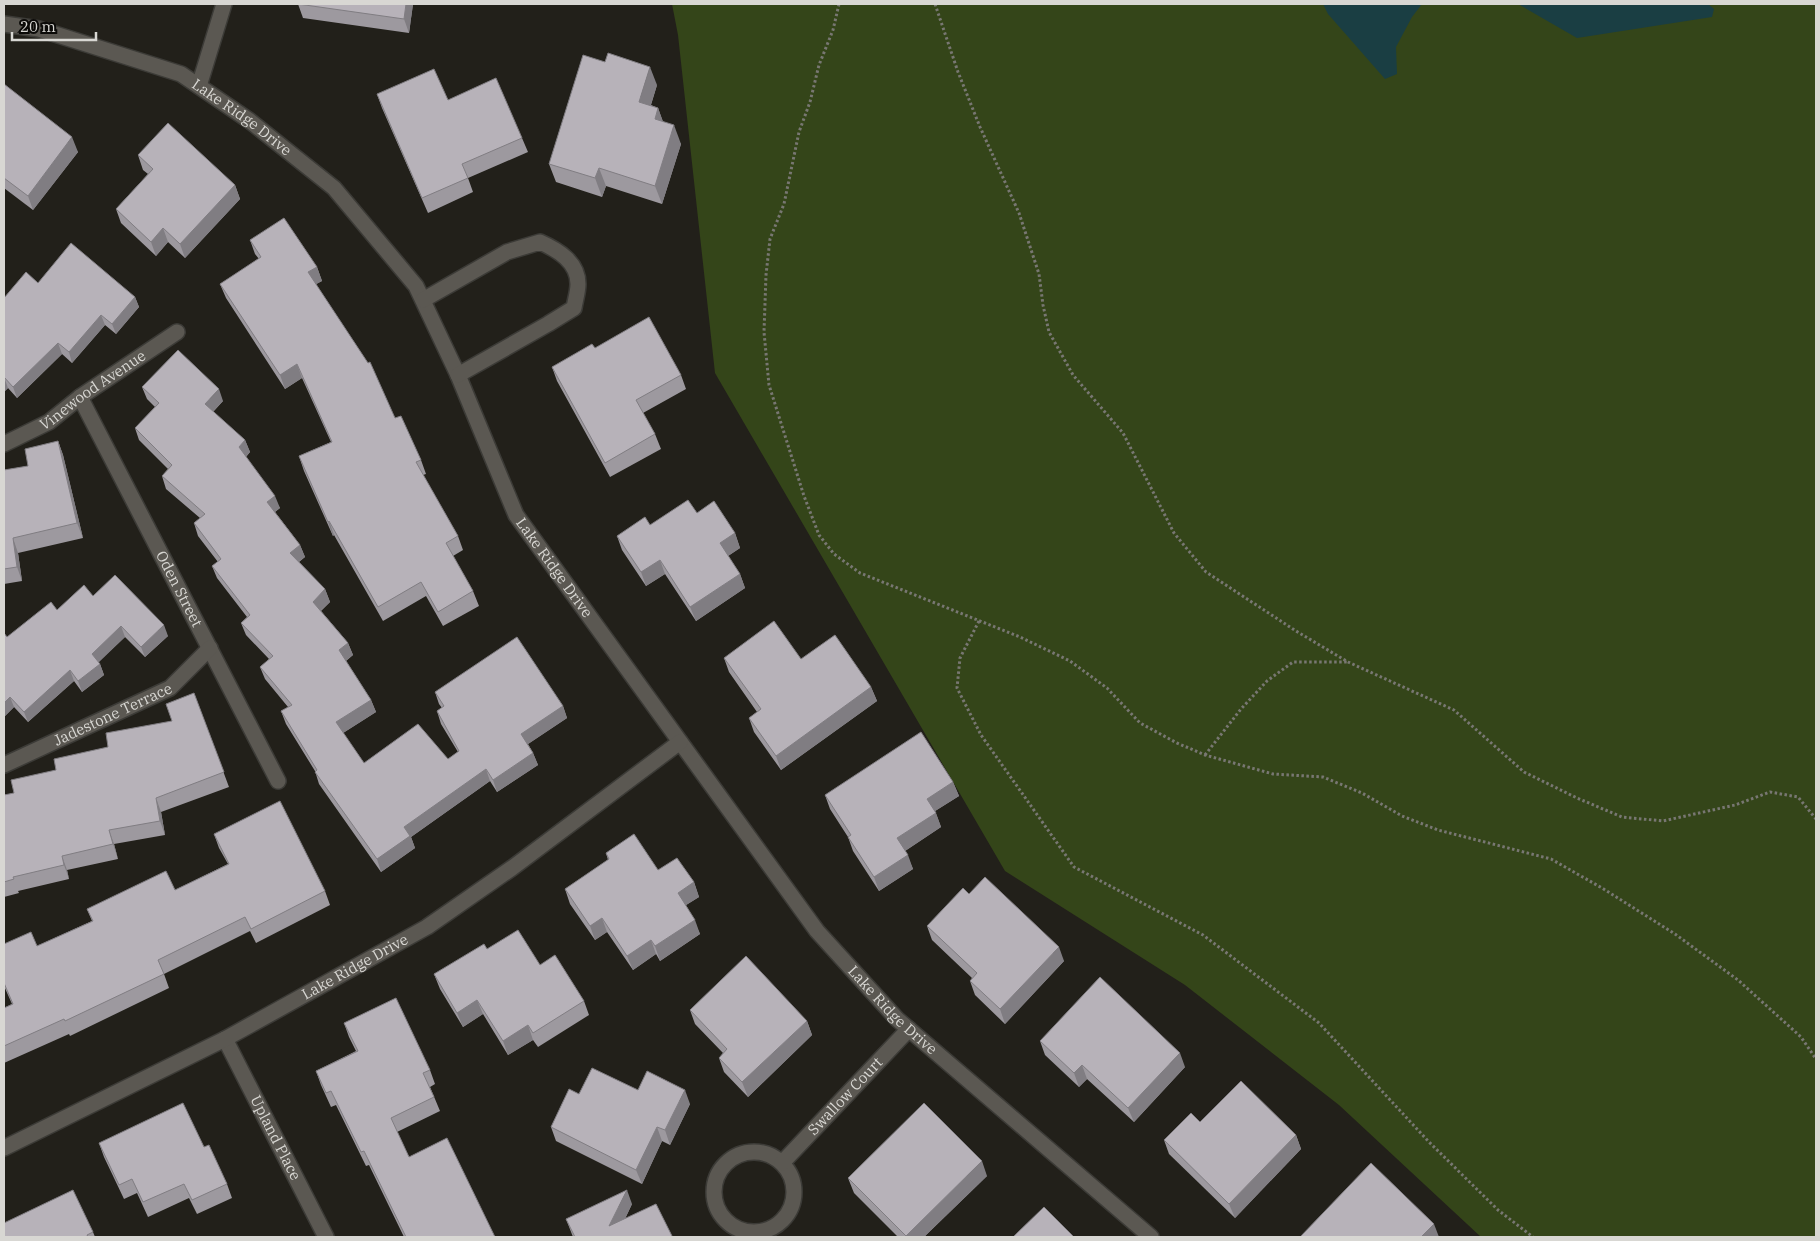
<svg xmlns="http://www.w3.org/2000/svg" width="1820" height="1241" viewBox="0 0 1820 1241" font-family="'IBM Plex Serif',serif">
	<rect width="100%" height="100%" fill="#22201a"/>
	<polygon fill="#344519" points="672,4 1816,4 1816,1237 1481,1237 1339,1105 1185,985 1005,871 715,373 678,35"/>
	<g fill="#1a3e43">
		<polygon points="1323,4 1422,4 1412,17 1396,47 1397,74 1385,79 1328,14"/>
		<polygon points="1518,4 1708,4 1714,9 1712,17 1577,38"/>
	</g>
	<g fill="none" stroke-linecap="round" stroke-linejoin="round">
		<g stroke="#3c3b37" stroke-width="18">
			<g id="minor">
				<path id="s1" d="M4,24l35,5 142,45 69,47 84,67 82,98 42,89 58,140 301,416 80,88 254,218"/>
				<polyline points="199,86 224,4"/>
				<path d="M423,300l84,-48 33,-10c18,8 38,20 38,42 0,8 -3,17 -4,24l-26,16 -90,51"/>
				<path id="s2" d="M80,397l198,384"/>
				<path id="s3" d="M4,444l45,-22 31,-25 97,-65"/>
				<path id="s4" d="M4,765l166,-77 40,-40"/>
				<path id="s5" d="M225,1039l101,198"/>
				<path id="s6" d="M4,1148l221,-109 202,-112 85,-59 168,-126"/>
				<circle cx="754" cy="1192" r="40"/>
				<path id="s7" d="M782,1163l127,-134"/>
			</g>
		</g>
		<g stroke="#787772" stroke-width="3" stroke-dasharray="2.5 2.5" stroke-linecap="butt">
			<polyline points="839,4 833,30 819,65 810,102 799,132 784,204 770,239 766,275 764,332 769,385 804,496 819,535 834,554 860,573 1020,637 1070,661 1107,688 1140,723 1177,743 1205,755 1273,774 1323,777 1362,793 1402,816 1438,830 1551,859 1602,888 1675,934 1738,980 1801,1037 1816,1059"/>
			<polyline points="935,4 958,72 980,127 1019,213 1039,274 1043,305 1049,332 1073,375 1123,433 1174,533 1206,572 1296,631 1348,662 1454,710 1524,772 1577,798 1622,817 1663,821 1735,805 1770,792 1798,797 1816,819"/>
			<polyline points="979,621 960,658 957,688 981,735 1074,867 1203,935 1319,1023 1429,1142 1498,1210 1533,1237"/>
			<polyline points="1205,755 1241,709 1267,681 1293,662 1347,662"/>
		</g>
		<use href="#minor" stroke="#5b5852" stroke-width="15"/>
	</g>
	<g fill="#9d999f">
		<polygon points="298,4 413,4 409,33 303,18"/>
		<polygon points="4,84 78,152 33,210 4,188"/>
		<polygon points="657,85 651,105 658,108 663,122 681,144 662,204 606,186 602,197 556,182 549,164"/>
		<polygon points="377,94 448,100 522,138 528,152 468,178 473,192 428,213 382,108"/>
		<polygon points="138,155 235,185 240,199 185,258 168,242 156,256 121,223 116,209 148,174 143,170"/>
		<polygon points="250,240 317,267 322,281 316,284 395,418 421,460 426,474 423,475 458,536 463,550 453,556 473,591 479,606 443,626 426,596 383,621 334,535 333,536 304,471 299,456 331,442 302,378 285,389 226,298 220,284 259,259 255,254"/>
		<polygon points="38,283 135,297 139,307 116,334 105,325 72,363 62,354 17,398 8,388 4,392 4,298"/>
		<polygon points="595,348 681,375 686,389 643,413 655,434 661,449 610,477 557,381 552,367"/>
		<polygon points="142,387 223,401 213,412 245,440 250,452 246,457 280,508 275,512 300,545 305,557 299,562 325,589 330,602 321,611 348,643 353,655 346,661 371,700 376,712 343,733 364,763 448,759 458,752 441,724 437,711 442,708 439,704 435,692 563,706 567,718 528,744 533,753 538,765 497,792 490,781 411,837 415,848 381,872 319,784 315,771 286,724 281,711 288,707 265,679 260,667 269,659 246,635 241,623 247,617 217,578 212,566 218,562 198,536 194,523 200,518 166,489 162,476 168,469 139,440 135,428 155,407 147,399"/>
		<polygon points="58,441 63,455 83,538 18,553 22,581 4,584 4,470 28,466"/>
		<polygon points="697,513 735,533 740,548 728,556 740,574 745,588 696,621 665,574 646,586 622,550 617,536 650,525"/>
		<polygon points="93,596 168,636 145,657 125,637 98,662 100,664 104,675 82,692 74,681 28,722 14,707 4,717 7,637 57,610"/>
		<polygon points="724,658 801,659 871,687 877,701 781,770 754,732 749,718 757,712 729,672"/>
		<polygon points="194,693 229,787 161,812 165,835 114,844 118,859 67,870 69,879 18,891 19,893 4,897 4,795 14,793 56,770 108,747 172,721"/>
		<polygon points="953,782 959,796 935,811 941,827 905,851 913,869 879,891 853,851 848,837 830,809 825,795"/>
		<polygon points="214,834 325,891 330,905 256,943 250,931 164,974 169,988 70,1036 69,1034 4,1063 4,1008 12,1004 4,986 4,944 37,946 92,921 87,909 175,890 228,864 219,848"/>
		<polygon points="606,853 694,882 699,897 686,905 700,934 660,961 656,954 633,970 607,932 595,940 570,904 565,889 608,860"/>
		<polygon points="969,894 1064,961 1005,1024 975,995 970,981 972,978 932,940 927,926"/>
		<polygon points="487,949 540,965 584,1001 589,1015 538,1047 533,1040 508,1055 483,1014 463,1027 440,989 434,974"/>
		<polygon points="690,1010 807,1021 812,1035 748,1097 724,1072 719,1058 723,1053 695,1024"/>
		<polygon points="344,1023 430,1070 435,1084 430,1087 440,1111 397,1132 409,1157 495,1237 404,1237 369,1165 366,1166 336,1105 331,1107 321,1085 316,1071 356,1051 349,1037"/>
		<polygon points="1040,1041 1185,1067 1134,1122 1087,1079 1079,1087 1045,1055"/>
		<polygon points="638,1090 690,1104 670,1145 662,1141 642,1184 556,1141 551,1127 579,1094"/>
		<polygon points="1200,1122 1296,1135 1301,1149 1235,1218 1169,1154 1164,1140"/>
		<polygon points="99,1143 204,1147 227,1184 232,1198 197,1214 189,1198 148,1217 137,1193 124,1199 104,1157"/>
		<polygon points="987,1176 924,1237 898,1237 854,1193 848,1178"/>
		<polygon points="632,1204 625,1219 656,1204 672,1237 573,1237 566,1219"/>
		<polygon points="93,1232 95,1237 4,1237"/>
	</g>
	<g fill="#807d82">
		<polygon points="406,4 413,4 409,33 404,19"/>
		<polygon points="650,67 657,85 646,120 639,102"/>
		<polygon points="658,108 665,127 655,119"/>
		<polygon points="674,125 681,144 662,204 655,186"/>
		<polygon points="72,137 78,152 33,210 28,196"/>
		<polygon points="599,168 606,186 602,197 595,178"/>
		<polygon points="235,185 240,199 185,258 180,244"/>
		<polygon points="163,228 168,242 156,256 151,242"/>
		<polygon points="317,267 322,281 313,286 308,272"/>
		<polygon points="135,297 139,307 116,334 112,324"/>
		<polygon points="101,315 105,325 72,363 69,352"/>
		<polygon points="58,343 62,354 17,398 13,387"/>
		<polygon points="297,364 302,378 285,389 280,375"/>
		<polygon points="4,377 8,388 4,392"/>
		<polygon points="219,389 223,401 209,416 205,404"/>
		<polygon points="245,440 250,452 243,460 239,447"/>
		<polygon points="58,441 63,455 83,538 77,523"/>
		<polygon points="275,496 280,508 272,514 267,502"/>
		<polygon points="329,521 334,535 333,536 328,522"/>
		<polygon points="735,533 740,548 725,558 720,543"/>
		<polygon points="13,538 18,553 22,581 17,567"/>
		<polygon points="300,545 305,557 294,565 290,553"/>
		<polygon points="660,560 665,574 646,586 641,572"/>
		<polygon points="740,574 745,588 696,621 690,607"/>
		<polygon points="325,589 330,602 317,614 313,602"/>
		<polygon points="164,625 168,636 145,657 141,647"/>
		<polygon points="121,626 125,637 96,665 92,654"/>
		<polygon points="348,643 353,655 344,662 339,650"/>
		<polygon points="100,664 104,675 82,692 78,681"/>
		<polygon points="70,670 74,681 28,722 24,712"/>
		<polygon points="871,687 877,701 781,770 776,756"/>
		<polygon points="10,697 14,707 4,717 4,703"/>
		<polygon points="371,700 376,712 340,735 336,722"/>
		<polygon points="563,706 567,718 525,746 521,734"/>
		<polygon points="533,753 538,765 497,792 493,780"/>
		<polygon points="486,769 490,781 411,837 415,848 381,872 377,859 404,827"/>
		<polygon points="953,782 959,796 932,813 927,799"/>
		<polygon points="156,798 161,812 165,835 160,821"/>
		<polygon points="936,813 941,827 902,853 897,838"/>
		<polygon points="109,830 114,844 118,859 113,844"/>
		<polygon points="908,855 913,869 879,891 874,877"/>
		<polygon points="62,856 67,870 69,879 64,865"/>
		<polygon points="694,882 699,897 683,907 678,893"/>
		<polygon points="602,918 607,932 595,940 590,926"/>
		<polygon points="695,920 700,934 660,961 655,946"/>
		<polygon points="651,940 656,954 633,970 627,956"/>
		<polygon points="1059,947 1064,961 1005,1024 1000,1009"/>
		<polygon points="477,1000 483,1014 463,1027 457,1013"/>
		<polygon points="807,1021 812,1035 748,1097 742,1082"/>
		<polygon points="528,1025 533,1040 508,1055 503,1041"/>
		<polygon points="1180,1053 1185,1067 1134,1122 1128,1108"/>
		<polygon points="1082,1065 1087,1079 1079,1087 1074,1073"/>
		<polygon points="685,1090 690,1104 670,1145 665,1130"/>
		<polygon points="657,1127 662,1141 642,1184 636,1170"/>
		<polygon points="1296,1135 1301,1149 1235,1218 1229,1204"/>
		<polygon points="982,1161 987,1176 924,1237 906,1237 906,1236"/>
		<polygon points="627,1190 632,1204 616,1237 609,1226"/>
		<polygon points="1434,1224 1439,1237 1421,1237"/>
	</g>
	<g fill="#b7b2b9" stroke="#807d82">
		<polygon points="298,4 406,4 404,19"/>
		<polygon points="608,53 650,67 639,102 658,108 655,119 674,125 655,186 599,168 595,178 549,164 583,55 605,62"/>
		<polygon points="434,69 448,100 496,78 522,138 462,164 468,178 422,198 377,94"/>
		<polygon points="4,84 72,137 28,196 4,178"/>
		<polygon points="168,123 235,185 180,244 163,228 151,242 116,209 153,169 138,155"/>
		<polygon points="284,218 317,267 308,272 368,363 370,362 395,418 401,416 421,460 416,462 458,536 446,543 473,591 438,612 421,582 378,607 329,521 328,522 299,456 332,442 297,364 280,375 220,284 261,257 250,240"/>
		<polygon points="71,243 135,297 112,324 101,315 69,352 58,343 13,387 4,377 4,298 26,272 38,283"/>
		<polygon points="649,317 681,375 636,400 655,434 605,463 552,367 592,344 595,348"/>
		<polygon points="178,350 219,389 205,404 245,440 239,447 275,496 267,502 300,545 290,553 325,589 313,602 348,643 339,650 371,700 336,722 364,763 418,724 448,759 459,751 437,711 444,706 435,692 517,637 563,706 521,734 533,753 493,780 486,769 404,827 410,836 377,859 315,772 317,770 281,711 292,705 260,667 273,656 241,623 250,615 212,566 221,559 194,523 205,514 162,476 172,465 135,428 159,403 142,387"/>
		<polygon points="58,441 77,523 13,538 17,567 4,569 4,470 28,466 25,449"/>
		<polygon points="688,500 697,513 714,501 735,533 720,543 740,574 690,607 660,560 641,572 617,536 645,517 650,525"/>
		<polygon points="115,575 164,625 141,647 121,626 92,654 100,664 78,681 70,670 24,712 10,697 4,703 4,633 7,637 51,602 57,610 84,585 93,596"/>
		<polygon points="774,621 801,659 835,635 871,687 776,756 749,718 761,709 724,658"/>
		<polygon points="194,693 224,772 156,798 160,821 109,830 113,844 62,856 64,865 13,877 14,879 4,882 4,795 14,793 11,780 56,770 54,759 108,747 106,733 172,721 166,704"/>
		<polygon points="921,732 953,782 927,799 936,813 897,838 908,855 874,877 848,837 851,835 825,795"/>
		<polygon points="280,801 325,891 251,929 245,917 158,960 164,974 65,1021 64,1019 4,1046 4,1008 13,1004 4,983 4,944 31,932 37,946 93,921 87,909 166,871 175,890 229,864 214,834"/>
		<polygon points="634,834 658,870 677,858 694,882 678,893 695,920 655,946 651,940 627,956 602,918 590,926 565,889 609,859 606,853"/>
		<polygon points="985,877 1059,947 1000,1009 970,981 977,973 927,926 963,888 969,894"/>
		<polygon points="518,930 540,965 555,955 584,1001 533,1033 528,1025 503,1041 477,1000 457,1013 434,974 484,944 487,949"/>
		<polygon points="746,956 807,1021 742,1082 719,1058 727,1049 690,1010"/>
		<polygon points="1100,977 1180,1053 1128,1108 1082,1065 1074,1073 1040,1041"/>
		<polygon points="396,998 430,1070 423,1073 434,1097 391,1118 409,1157 447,1138 495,1237 406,1237 364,1151 361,1152 331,1091 326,1093 316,1071 358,1051 344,1023"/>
		<polygon points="592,1068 638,1090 647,1071 685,1090 665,1130 657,1127 636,1170 551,1127 569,1089 579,1094"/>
		<polygon points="1241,1081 1296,1135 1229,1204 1164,1140 1191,1113 1200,1122"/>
		<polygon points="183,1103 204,1147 209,1145 227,1184 192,1200 184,1184 143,1202 132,1179 119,1185 99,1143"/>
		<polygon points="924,1103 982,1161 906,1236 848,1178"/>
		<polygon points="1371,1163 1434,1224 1421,1237 1300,1237"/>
		<polygon points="73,1190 93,1232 87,1235 88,1237 4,1237 4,1223"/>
		<polygon points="627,1190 609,1226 656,1204 672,1236 670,1237 575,1237 566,1219"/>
		<polygon points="1044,1207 1074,1237 1013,1237"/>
	</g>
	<g text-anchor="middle" stroke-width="5" stroke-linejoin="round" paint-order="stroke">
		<g font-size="15" fill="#d8d7d3" stroke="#0b0a08">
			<text dy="5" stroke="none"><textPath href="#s1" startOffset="259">Lake Ridge Drive</textPath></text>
			<text dy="5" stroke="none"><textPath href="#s3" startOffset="104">Vinewood Avenue</textPath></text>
			<text dy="5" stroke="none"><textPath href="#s1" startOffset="818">Lake Ridge Drive</textPath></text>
			<text dy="5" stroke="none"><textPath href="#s2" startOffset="216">Oden Street</textPath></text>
			<text dy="5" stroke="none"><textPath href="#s4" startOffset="120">Jadestone Terrace</textPath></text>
			<text dy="5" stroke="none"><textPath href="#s6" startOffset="395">Lake Ridge Drive</textPath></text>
			<text dy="5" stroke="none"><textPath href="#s1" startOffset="1376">Lake Ridge Drive</textPath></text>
			<text dy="5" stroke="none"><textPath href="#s7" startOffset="92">Swallow Court</textPath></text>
			<text dy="5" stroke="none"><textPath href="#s5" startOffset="111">Upland Place</textPath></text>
		</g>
	</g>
	<rect width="1820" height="1241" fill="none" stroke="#d8d7d3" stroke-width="10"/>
	<path d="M12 32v8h84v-8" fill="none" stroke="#d8d7d3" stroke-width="2.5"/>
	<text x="20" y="32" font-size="15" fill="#d8d7d3" stroke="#0b0a08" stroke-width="4" paint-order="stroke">20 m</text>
</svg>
